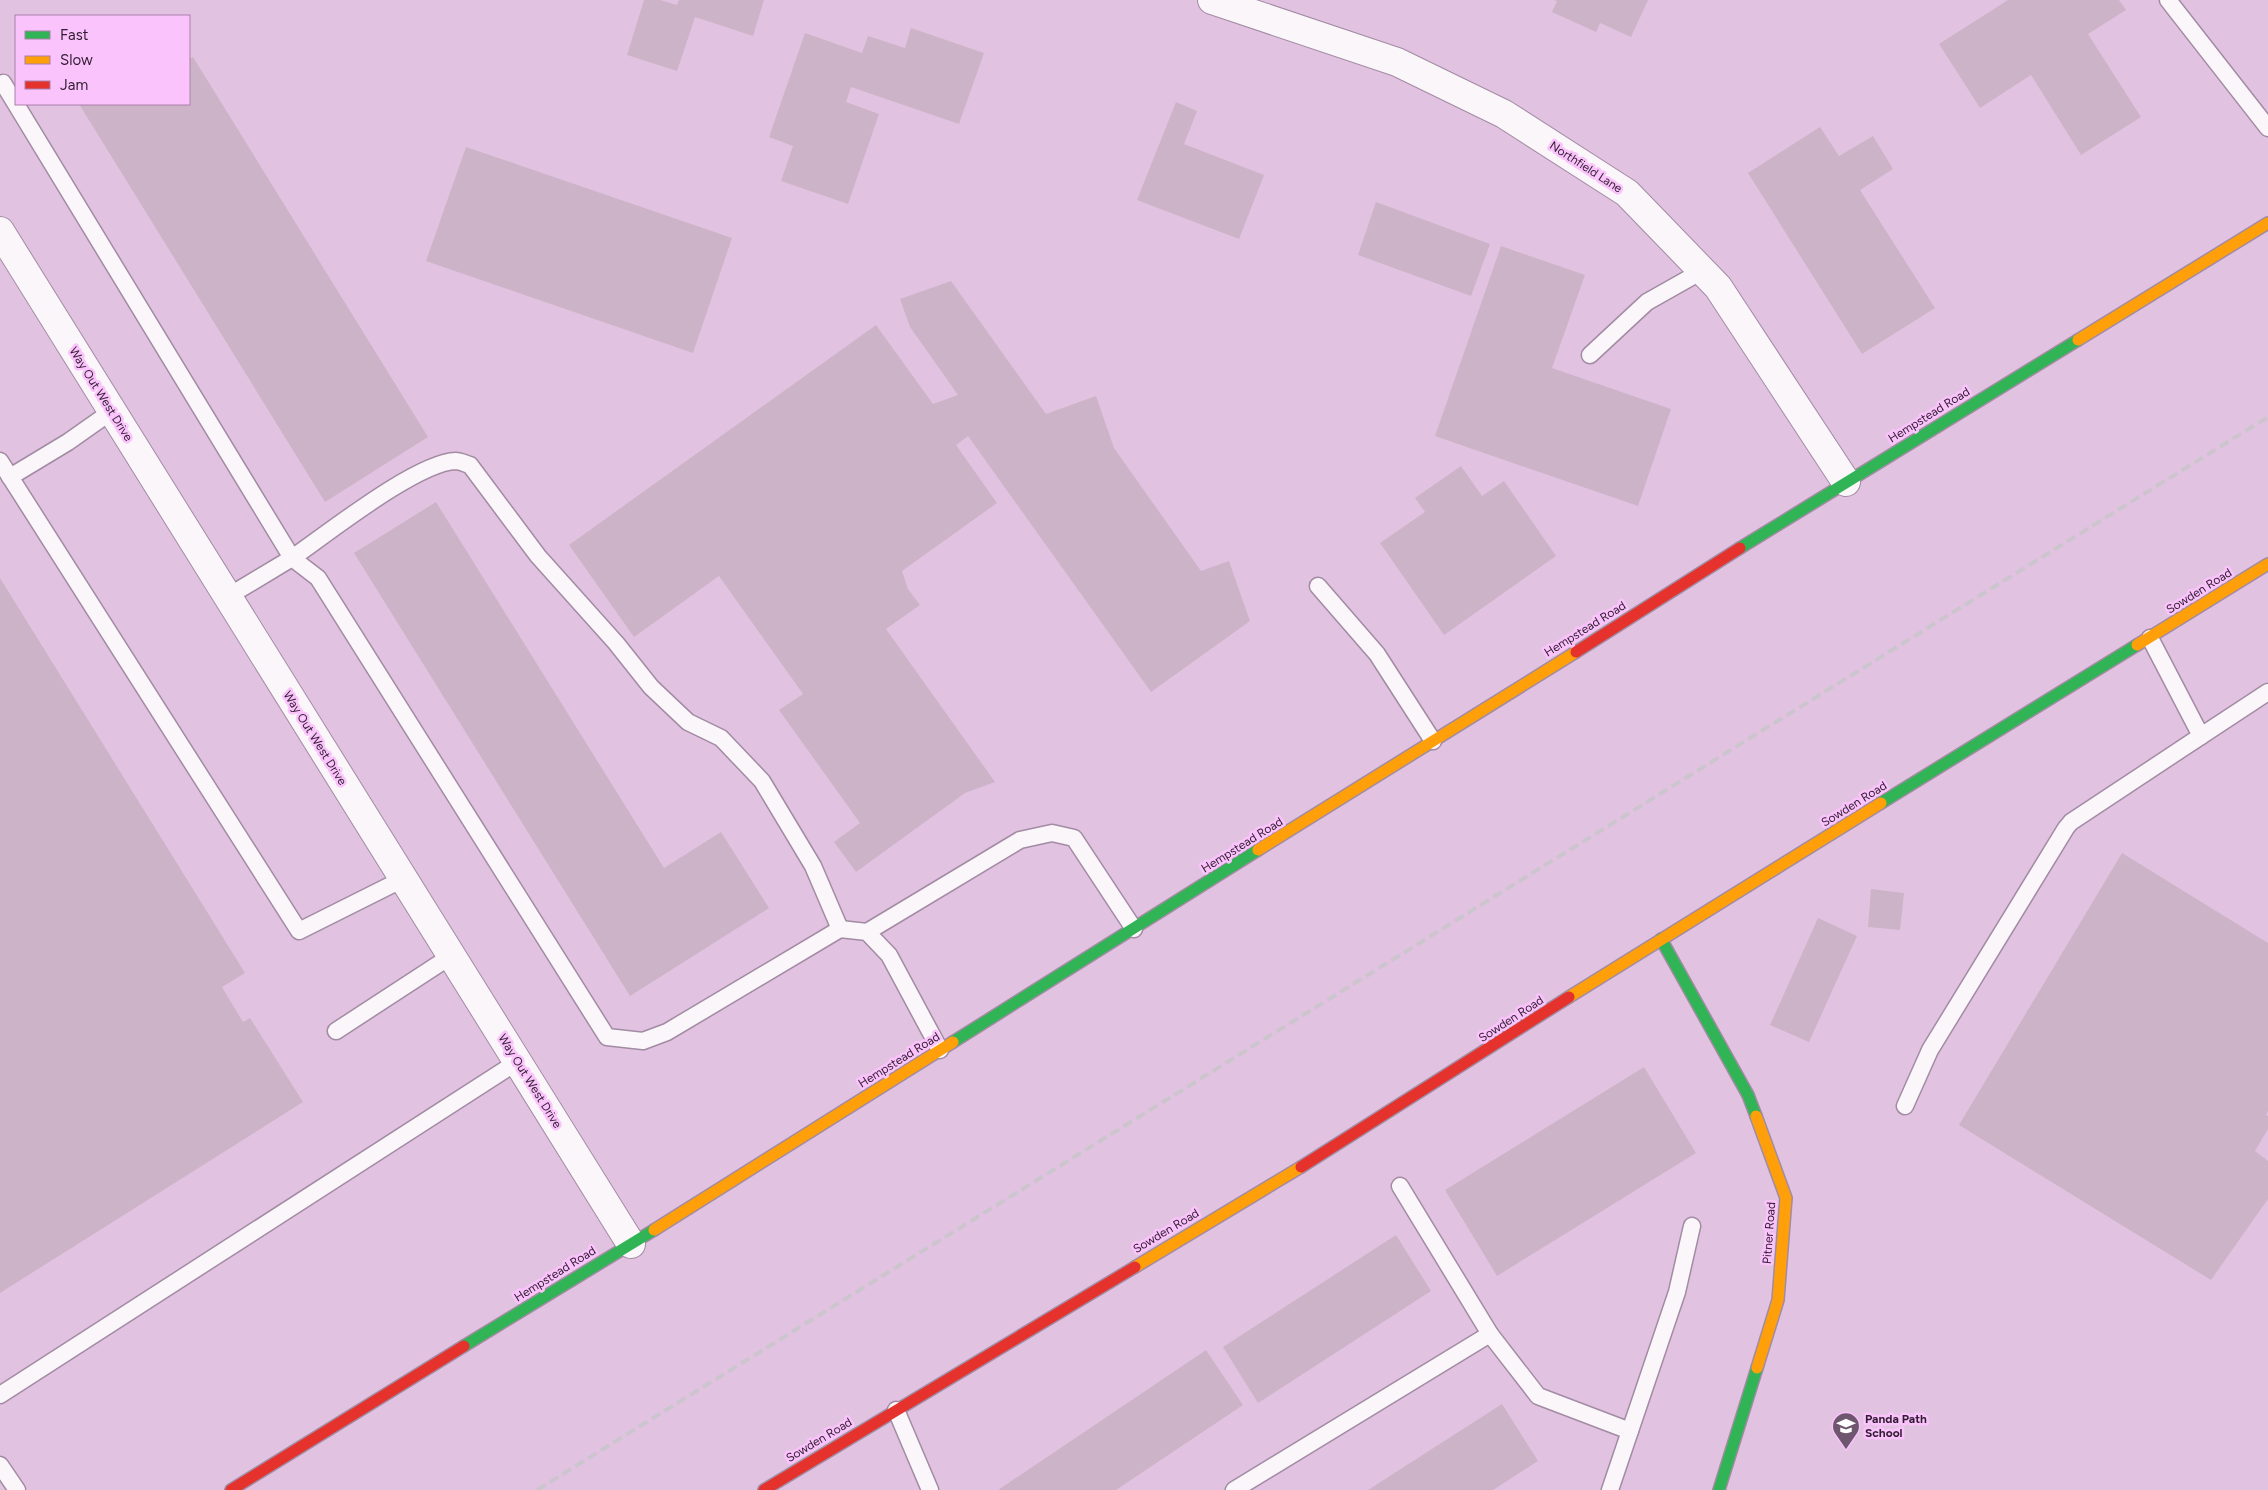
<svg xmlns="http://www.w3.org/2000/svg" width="2268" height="1490" viewBox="0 0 2268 1490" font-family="Figtree,sans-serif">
	<rect width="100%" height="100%" fill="#e1c3e1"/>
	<g fill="#cdb3c7">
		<polygon points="644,0 660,0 677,5 679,0 764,0 753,36 695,17 677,71 627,55"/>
		<polygon points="1554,0 1648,0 1631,37 1600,23 1596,32 1552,12 1557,1"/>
		<polygon points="2008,0 2119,0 2126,10 2088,34 2141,117 2081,155 2031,75 1980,108 1939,44"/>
		<polygon points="911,28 984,53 959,124 851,87 846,102 879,114 848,204 781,181 793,146 769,137 805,33 862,53 868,36 905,48"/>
		<polygon points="193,57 428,437 325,502 79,104 189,104 189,59"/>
		<polygon points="1176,102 1197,111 1184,144 1264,175 1239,239 1137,200"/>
		<polygon points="1820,127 1839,156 1873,136 1893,169 1860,190 1935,308 1862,354 1748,173"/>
		<polygon points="466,147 732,238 693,353 426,261"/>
		<polygon points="1376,202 1490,244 1471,296 1358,255"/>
		<polygon points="1501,246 1585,275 1552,368 1671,409 1638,506 1435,436"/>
		<polygon points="951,281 1046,414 1096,396 1114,448 1201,571 1229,561 1250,621 1151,692 968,436 956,445 997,503 902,571 908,589 920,605 886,629 995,782 965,793 856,872 834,842 860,823 779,710 803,694 719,576 634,637 569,545 876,325 933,404 958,395 910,327 900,299"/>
		<polygon points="1461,466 1482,496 1504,481 1556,556 1444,635 1380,543 1425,512 1415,498"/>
		<polygon points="436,502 664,868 721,832 769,908 630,996 354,553"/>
		<polygon points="0,578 245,973 222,987 243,1022 250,1018 303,1102 0,1293"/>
		<polygon points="2122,853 2268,943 2268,1111 2266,1115 2268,1116 2268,1129 2255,1151 2268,1161 2268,1199 2211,1280 1959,1125"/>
		<polygon points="1871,889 1904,893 1900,930 1868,927"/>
		<polygon points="1818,918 1857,936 1809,1042 1770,1025"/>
		<polygon points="1644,1067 1696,1153 1497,1276 1445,1190"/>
		<polygon points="1396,1235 1431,1291 1258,1403 1223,1347"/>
		<polygon points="1206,1350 1243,1405 1116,1490 998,1490"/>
		<polygon points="1502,1404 1538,1461 1493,1490 1368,1490"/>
	</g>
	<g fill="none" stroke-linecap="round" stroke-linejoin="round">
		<g stroke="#a28ba3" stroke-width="19">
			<g id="lane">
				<polyline points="2168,0 2268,128"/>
				<path d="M0,84l3,-1 289,475c35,-24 125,-96 164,-97 4,0 10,3 14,4l68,91 78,87 35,44 37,35 33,16 41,43 51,85 27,63"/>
				<polyline points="1590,355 1647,302 1702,271"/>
				<polyline points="0,461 299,931 403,879"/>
				<polyline points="10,477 68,442 112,411"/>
				<polyline points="1318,586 1377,654 1433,741"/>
				<polyline points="227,597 292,558 318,578 607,1037 643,1041 667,1032 840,929 867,932 889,955 940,1050"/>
				<polyline points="2201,736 2268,692"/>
				<polyline points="867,932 1020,840 1052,833 1074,838 1134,929"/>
				<polyline points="336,1031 451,956"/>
				<polyline points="1905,1106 1930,1050 2066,828 2071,822 2201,736 2150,638"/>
				<polyline points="1400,1186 1490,1334 1538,1396 1630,1431"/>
				<polyline points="0,1395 517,1062"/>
				<polyline points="896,1410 930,1490"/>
				<polyline points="0,1465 17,1490"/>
				<polyline points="1234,1490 1490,1334"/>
				<polyline points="1610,1490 1677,1292 1692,1226"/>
			</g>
		</g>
		<g stroke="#a28ba3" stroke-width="30">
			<g id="street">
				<polyline points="1212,0 1397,62 1504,114 1627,193 1718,287 1846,482"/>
				<polyline points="0,231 631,1244"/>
			</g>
		</g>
		<g stroke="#a28ba3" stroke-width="14">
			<g id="fast">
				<polyline points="1740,548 2078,340"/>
				<polyline points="1881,803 2137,645"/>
				<polyline points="1661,939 1748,1095 1756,1116"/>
				<polyline points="953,1042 1258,850"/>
				<polyline points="464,1346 654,1230"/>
				<polyline points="1719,1490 1757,1368"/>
			</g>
		</g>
		<g stroke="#a28ba3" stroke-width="14">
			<g id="slow">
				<polyline points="2078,340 2268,223"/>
				<polyline points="2137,645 2268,564"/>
				<polyline points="1258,850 1576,652"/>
				<polyline points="1569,997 1881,803"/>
				<polyline points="1756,1116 1786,1198 1778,1300 1757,1368"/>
				<polyline points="654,1230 953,1042"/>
				<polyline points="1135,1267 1301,1167"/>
			</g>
		</g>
		<g stroke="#a28ba3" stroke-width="14">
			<g id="jam">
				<polyline points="1576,652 1740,548"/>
				<polyline points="1301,1167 1569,997"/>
				<polyline points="231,1490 464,1346"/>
				<polyline points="764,1490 1135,1267"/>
			</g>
		</g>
		<use href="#lane" stroke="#faf6fa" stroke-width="16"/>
		<use href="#street" stroke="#faf6fa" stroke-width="28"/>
		<use href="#fast" stroke="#30b455" stroke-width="11"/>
		<use href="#slow" stroke="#ff9f0a" stroke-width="11"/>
		<use href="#jam" stroke="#e5322d" stroke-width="11"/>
		<polyline stroke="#cdc5cd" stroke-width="4" stroke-dasharray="10 5" stroke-linecap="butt" points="537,1490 2268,417"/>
	</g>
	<defs>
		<g id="school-pin" transform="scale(1.4375)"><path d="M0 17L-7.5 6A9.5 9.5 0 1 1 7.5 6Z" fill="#6f566f" stroke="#fbc3fb"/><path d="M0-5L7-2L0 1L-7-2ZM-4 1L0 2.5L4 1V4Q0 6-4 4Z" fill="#fff"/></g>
	</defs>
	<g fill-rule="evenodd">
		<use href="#school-pin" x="1846" y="1426"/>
	</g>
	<g text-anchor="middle" stroke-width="5" stroke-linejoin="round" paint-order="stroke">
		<g font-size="12" fill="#311c32" stroke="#fbc3fb">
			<text transform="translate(1586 167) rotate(33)" y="4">Northfield Lane</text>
			<text transform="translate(101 394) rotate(58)" y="4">Way Out West Drive</text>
			<text transform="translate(1929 415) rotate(-32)" y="4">Hempstead Road</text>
			<text transform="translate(2199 591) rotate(-32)" y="4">Sowden Road</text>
			<text transform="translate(1585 629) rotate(-32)" y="4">Hempstead Road</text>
			<text transform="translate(315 738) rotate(58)" y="4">Way Out West Drive</text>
			<text transform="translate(1854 804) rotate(-32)" y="4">Sowden Road</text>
			<text transform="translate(1242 845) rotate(-32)" y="4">Hempstead Road</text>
			<text transform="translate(1511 1019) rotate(-33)" y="4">Sowden Road</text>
			<text transform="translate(899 1060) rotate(-32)" y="4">Hempstead Road</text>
			<text transform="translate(530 1081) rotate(58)" y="4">Way Out West Drive</text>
			<text transform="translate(1166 1231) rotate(-31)" y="4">Sowden Road</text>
			<text transform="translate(1769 1233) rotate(-86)" y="4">Pitner Road</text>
			<text transform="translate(555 1274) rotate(-32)" y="4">Hempstead Road</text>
			<text transform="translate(819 1440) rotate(-31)" y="4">Sowden Road</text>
		</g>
		<g font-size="12" font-weight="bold" fill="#311c32" stroke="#fbc3fb" text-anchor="start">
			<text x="1865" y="1423">Panda Path<tspan x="1865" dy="14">School</tspan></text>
		</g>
	</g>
	<rect x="15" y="15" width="175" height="90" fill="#fbc3fb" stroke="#aa80ab"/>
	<rect x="25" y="31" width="25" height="8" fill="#30b455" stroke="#aa80ab"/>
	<text x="60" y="40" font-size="15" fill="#311c32">Fast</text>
	<rect x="25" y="56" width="25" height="8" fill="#ff9f0a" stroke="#aa80ab"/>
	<text x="60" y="65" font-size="15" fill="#311c32">Slow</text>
	<rect x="25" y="81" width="25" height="8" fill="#e5322d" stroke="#aa80ab"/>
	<text x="60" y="90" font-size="15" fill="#311c32">Jam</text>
</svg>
